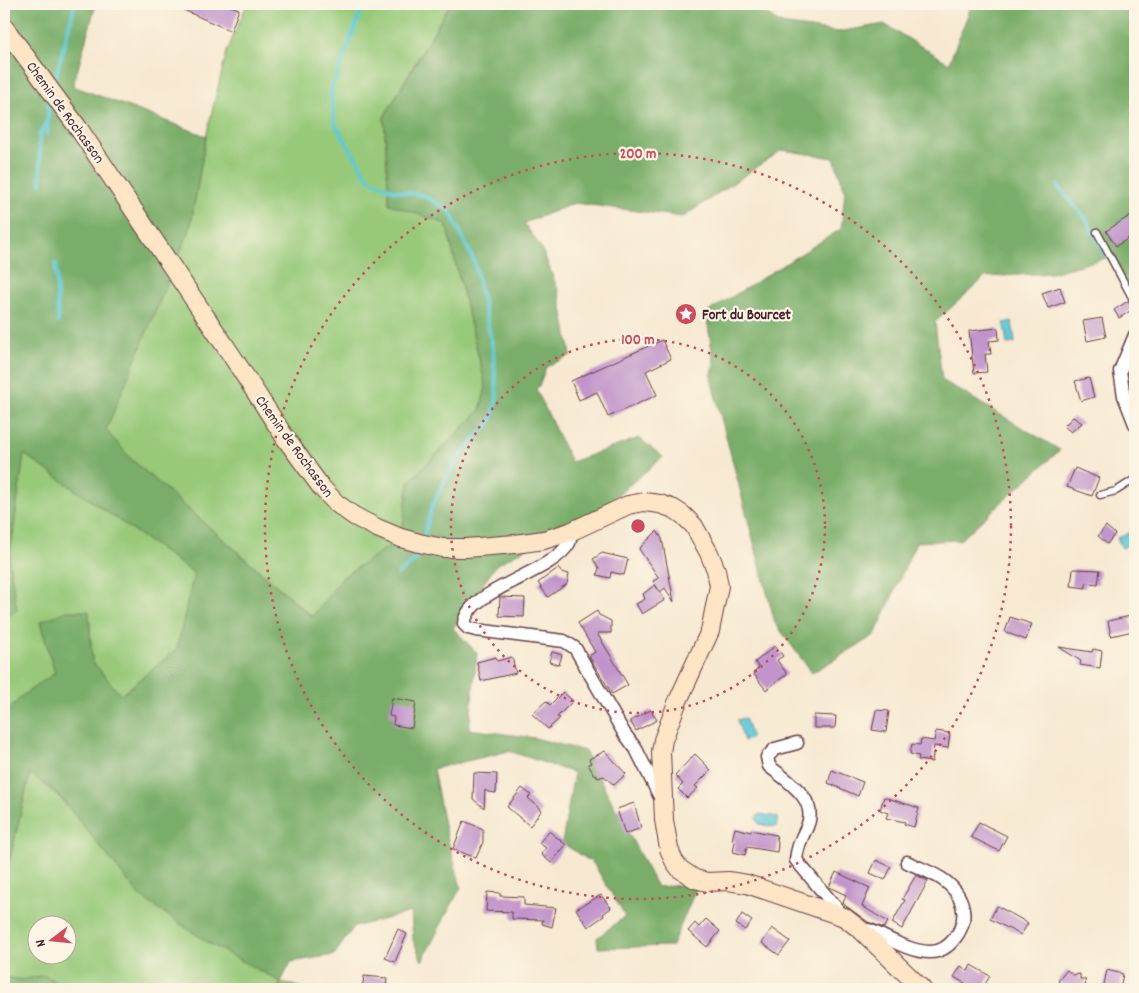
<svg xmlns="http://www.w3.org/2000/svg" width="1139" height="993" viewBox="0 0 1139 993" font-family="Dekko,sans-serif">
	<rect width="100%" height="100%" fill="#fcf5e5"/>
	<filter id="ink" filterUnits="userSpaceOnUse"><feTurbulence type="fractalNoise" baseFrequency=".02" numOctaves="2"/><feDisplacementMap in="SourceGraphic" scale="10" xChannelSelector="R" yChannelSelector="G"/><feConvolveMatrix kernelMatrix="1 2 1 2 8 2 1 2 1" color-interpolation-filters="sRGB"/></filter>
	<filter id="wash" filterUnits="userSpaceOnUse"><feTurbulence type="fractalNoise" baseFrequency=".0096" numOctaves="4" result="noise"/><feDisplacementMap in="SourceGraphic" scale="20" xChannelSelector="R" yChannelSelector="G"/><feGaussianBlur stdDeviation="1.12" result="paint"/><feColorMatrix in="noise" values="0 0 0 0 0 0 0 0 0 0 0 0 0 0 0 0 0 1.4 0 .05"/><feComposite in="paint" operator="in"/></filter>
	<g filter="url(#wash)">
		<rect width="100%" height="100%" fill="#f7e9d1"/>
		<g fill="#97c979" stroke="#707452" fill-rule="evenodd">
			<polygon points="247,4 450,4 384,117 446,224 486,387 480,410 409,482 401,538 343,577 313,617 132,460 105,430 190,229 206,136 227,51"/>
			<polygon points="24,454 194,573 177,649 121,696 92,661 89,611 40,622 55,673 22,696 4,714 4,619 17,610 9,562"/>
			<path d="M30,773l30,24 80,99 67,46 74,40 -4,7h-192v-3l-21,1 -20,-12 -22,5 -18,-2v-94zM38,926h30v30h-30z"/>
		</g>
		<g fill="#79ad69" stroke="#62664a">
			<polygon points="4,4 96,4 73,86 206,136 190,229 106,430 132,460 312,617 343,577 401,538 409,482 480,410 486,387 446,224 389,204 384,117 450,4 751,4 781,24 838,32 884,24 949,63 972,4 1135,4 1135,308 1110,257 1051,273 985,277 935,322 942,380 1060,450 960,540 916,542 875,635 812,673 775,623 711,379 714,363 706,313 841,229 845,191 834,158 782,150 683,217 575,203 524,223 542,249 559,292 571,355 546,367 539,386 536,389 571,462 639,438 663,457 598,511 567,525 496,565 453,628 477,653 469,729 535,738 585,751 657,887 698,884 672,946 598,948 597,938 625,916 593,863 562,843 574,773 509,751 433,769 445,829 461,887 422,961 413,940 411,912 354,927 334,955 291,962 281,982 307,989 277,989 281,982 207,942 140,896 60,797 30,773 4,884 4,714 22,696 55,673 40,622 66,611 89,611 92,661 121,695 177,649 194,573 24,454 9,562 17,610 4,619"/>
			<polygon points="44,975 64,987 85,986 85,989 4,989 4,977 22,980"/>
		</g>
		<g fill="#5ecad7" stroke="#547481">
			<polygon points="1012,321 1015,343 1007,344 1004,323"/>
			<polygon points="1135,530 1135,542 1122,548 1117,538"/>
			<polygon points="745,718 752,738 744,741 737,720"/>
			<polygon points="759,814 778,817 776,827 759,824 756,818"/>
		</g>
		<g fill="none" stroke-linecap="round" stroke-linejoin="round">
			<g stroke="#5ecad7" stroke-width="4">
				<polyline points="364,4 331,91 335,124 369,179 395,191 422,195 449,210 474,261 493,348 497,398 491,421 456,460 432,506 424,536"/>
				<polyline points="54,83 75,4"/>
				<polyline points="47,134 49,98"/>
				<polyline points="41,184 39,136 47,121"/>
				<polyline points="1057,185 1086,219 1106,255"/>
				<polyline points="56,264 58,322"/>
				<polyline points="398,574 415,560 419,550"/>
			</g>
		</g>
		<g id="blocks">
			<g fill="#c195cb">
				<polygon points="170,4 225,4 239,9 231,31"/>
				<polygon points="1131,215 1135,222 1135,249 1129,238 1116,246 1106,231"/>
				<polygon points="1060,287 1065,302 1048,308 1042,293"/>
				<polygon points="1128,301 1132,307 1135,308 1119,318 1114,310"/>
				<polygon points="1102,318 1106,337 1087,341 1083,321"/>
				<polygon points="998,328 999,340 989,341 991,354 985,354 987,372 974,373 969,331"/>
				<polygon points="662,340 671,359 646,371 657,395 608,417 597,392 579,400 571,381"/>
				<polygon points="1089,378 1094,397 1081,401 1075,381"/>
				<polygon points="1073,417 1082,423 1071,432 1064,426"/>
				<polygon points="1075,468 1099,478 1092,496 1067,487"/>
				<polygon points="1106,526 1115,534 1107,544 1098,536"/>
				<polygon points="657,531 662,539 674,602 665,588 660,592 653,581 659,578 639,549"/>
				<polygon points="602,553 628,559 624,575 611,572 610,578 597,575 599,568 593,559"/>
				<polygon points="558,568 561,572 569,574 567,584 548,597 538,583"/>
				<polygon points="1073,569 1100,570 1098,584 1086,583 1086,588 1071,586"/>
				<polygon points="655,585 665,600 642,614 636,604 645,599 643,594"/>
				<polygon points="500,597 525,598 524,617 499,616"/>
				<polygon points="597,611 599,615 611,621 611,633 597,633 628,685 612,694 589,656 595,652 578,623"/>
				<polygon points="1130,616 1133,631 1111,636 1108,621"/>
				<polygon points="1010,617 1032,624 1026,640 1005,632"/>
				<polygon points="775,646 783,656 777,660 787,674 766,690 753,673 759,668 755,662"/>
				<polygon points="1059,647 1092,652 1093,649 1102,651 1100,668 1080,665 1081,661"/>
				<polygon points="552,652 562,655 559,665 549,662"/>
				<polygon points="496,657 497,661 512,657 516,673 481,681 477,662"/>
				<polygon points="563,692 573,701 557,717 560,718 548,729 532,714 546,701 550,705"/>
				<polygon points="392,698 416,702 412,728 393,725 394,717 389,716"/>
				<polygon points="651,710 657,720 636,731 630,721"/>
				<polygon points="876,710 889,711 886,732 872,730"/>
				<polygon points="814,715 836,716 835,728 814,728"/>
				<polygon points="936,731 950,733 948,748 934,746 932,762 918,760 919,756 910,754 912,744 920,745 921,739 934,741"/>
				<polygon points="605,751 626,774 614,785 604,776 598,778 596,774 594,775 588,764 591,763 589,759"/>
				<polygon points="695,754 711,770 695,786 698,788 687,798 678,789 683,784 675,775"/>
				<polygon points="832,770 863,782 858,796 828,783"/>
				<polygon points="474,773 497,774 496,793 488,792 485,790 484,808 473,799"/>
				<polygon points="522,788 531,795 528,798 542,810 530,826 507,807"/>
				<polygon points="884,797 919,808 914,827 904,824 905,822 886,818 888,813 880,810"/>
				<polygon points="634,803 641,828 625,834 617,809"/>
				<polygon points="464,821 483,829 483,842 476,858 453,849"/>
				<polygon points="979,822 1007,836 999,851 971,837"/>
				<polygon points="735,828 751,832 751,830 776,835 778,843 777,852 747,847 745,855 733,852 735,841 732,840"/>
				<polygon points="549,831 566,845 551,863 541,854 546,848 539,843"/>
				<polygon points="876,860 891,867 885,880 870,873"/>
				<polygon points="836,872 870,888 862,906 888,922 884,928 868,922 846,906 843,903 846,895 829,887"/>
				<polygon points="916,875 928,881 902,929 892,923 905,900 902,899"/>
				<polygon points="487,892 500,893 500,896 524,897 524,905 556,908 552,927 542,924 543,920 512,919 512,912 486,911"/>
				<polygon points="601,895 611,908 603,914 604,916 588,927 576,909"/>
				<polygon points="997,906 1028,923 1021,935 990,919"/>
				<polygon points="742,914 752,921 745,930 736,924"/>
				<polygon points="706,919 720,931 707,947 688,931 695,923 699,927"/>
				<polygon points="772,928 790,941 779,955 762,943"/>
				<polygon points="398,929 407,934 395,962 385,958"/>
				<polygon points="971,965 990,976 982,989 975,989 954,977 961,966 968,971"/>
				<polygon points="1067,970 1073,975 1080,974 1080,979 1085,979 1086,989 1068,989 1058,981"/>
				<polygon points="1107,970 1123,974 1120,989 1103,989"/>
				<polygon points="364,976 387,978 386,989 362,989"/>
			</g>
		</g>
	</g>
	<g filter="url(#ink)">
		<use href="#blocks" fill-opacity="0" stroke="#643d44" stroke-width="1"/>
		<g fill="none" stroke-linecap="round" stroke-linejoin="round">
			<g stroke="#643d44" stroke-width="9">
				<g id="lane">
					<polyline points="4,49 16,46"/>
					<polyline points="1097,232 1135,303"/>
					<polyline points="1100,495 1116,491 1135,479"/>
				</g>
			</g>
			<g stroke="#643d44" stroke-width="15">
				<g id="street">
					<polyline points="1135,335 1120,371 1124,396 1135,424"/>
					<path d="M570,532c0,4 1,7 -1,11 -17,31 -102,46 -105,81l4,4 8,2 88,11 11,7 49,85 12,16 24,48"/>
					<path d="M797,743l-22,6 -8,8 2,9c18,15 50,33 38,61 -6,11 -10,20 -11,33l48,57"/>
					<path d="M862,931l7,-1c19,8 41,22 61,22 10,0 19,-6 25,-14 16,-21 8,-45 -13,-59 -11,-7 -23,-11 -35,-17"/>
				</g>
			</g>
			<g stroke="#643d44" stroke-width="20">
				<polyline id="secondary" points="4,27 79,129 232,356 286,439 321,487 336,503 354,516 377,528 401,538 419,543 443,548 466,548 515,544 544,540 570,532 628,505 644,502 660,504 674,509 683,515 694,526 709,553 716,570 719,586 710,631 677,703 663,740 661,752 664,820 669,849 674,861 680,869 695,879 707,882 728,881 747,884 844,917 862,931 922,989"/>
			</g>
			<use href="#lane" stroke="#fff" stroke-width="6"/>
			<use href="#street" stroke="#fff" stroke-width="12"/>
			<use href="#secondary" stroke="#fde5c5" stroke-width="18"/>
		</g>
	</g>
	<g fill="none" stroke="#d1495b" stroke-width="2.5" stroke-dasharray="2.5 5">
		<circle cx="638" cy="526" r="187"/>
		<circle cx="638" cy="526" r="373"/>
	</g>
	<defs>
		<g id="sight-disc" transform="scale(1.125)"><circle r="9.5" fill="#d1495b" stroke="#fcf5e5"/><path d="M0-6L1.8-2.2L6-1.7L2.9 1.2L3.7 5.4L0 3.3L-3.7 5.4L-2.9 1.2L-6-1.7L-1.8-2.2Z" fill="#fff"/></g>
	</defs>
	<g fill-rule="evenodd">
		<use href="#sight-disc" x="686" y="314"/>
	</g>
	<g text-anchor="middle" stroke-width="4.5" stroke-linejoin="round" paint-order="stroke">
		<g font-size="15" fill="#4a1f2b" stroke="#fcf5e5">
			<text transform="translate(66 112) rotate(54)" y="5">Chemin de Rochasson</text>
			<text transform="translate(295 446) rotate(54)" y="5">Chemin de Rochasson</text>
		</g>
		<g font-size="15" font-weight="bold" fill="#4a1f2b" stroke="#fcf5e5" text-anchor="start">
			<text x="702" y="319">Fort du Bourcet</text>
		</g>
	</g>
	<circle cx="638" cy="526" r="8" fill="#d1495b" stroke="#fcf5e5" stroke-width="2.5"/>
	<g font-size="15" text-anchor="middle" font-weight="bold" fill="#d1495b" stroke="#fcf5e5" stroke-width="4.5" stroke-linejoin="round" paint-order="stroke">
		<text x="638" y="158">200 m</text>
		<text x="638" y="344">100 m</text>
	</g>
	<rect width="1139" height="993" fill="none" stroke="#fcf5e5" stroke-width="20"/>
	<g transform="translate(52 940) rotate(254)"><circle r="24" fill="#fcf5e5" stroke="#b59f9b"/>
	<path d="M0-4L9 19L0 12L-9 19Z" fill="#d1495b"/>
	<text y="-8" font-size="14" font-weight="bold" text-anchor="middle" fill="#4a1f2b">N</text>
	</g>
</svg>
